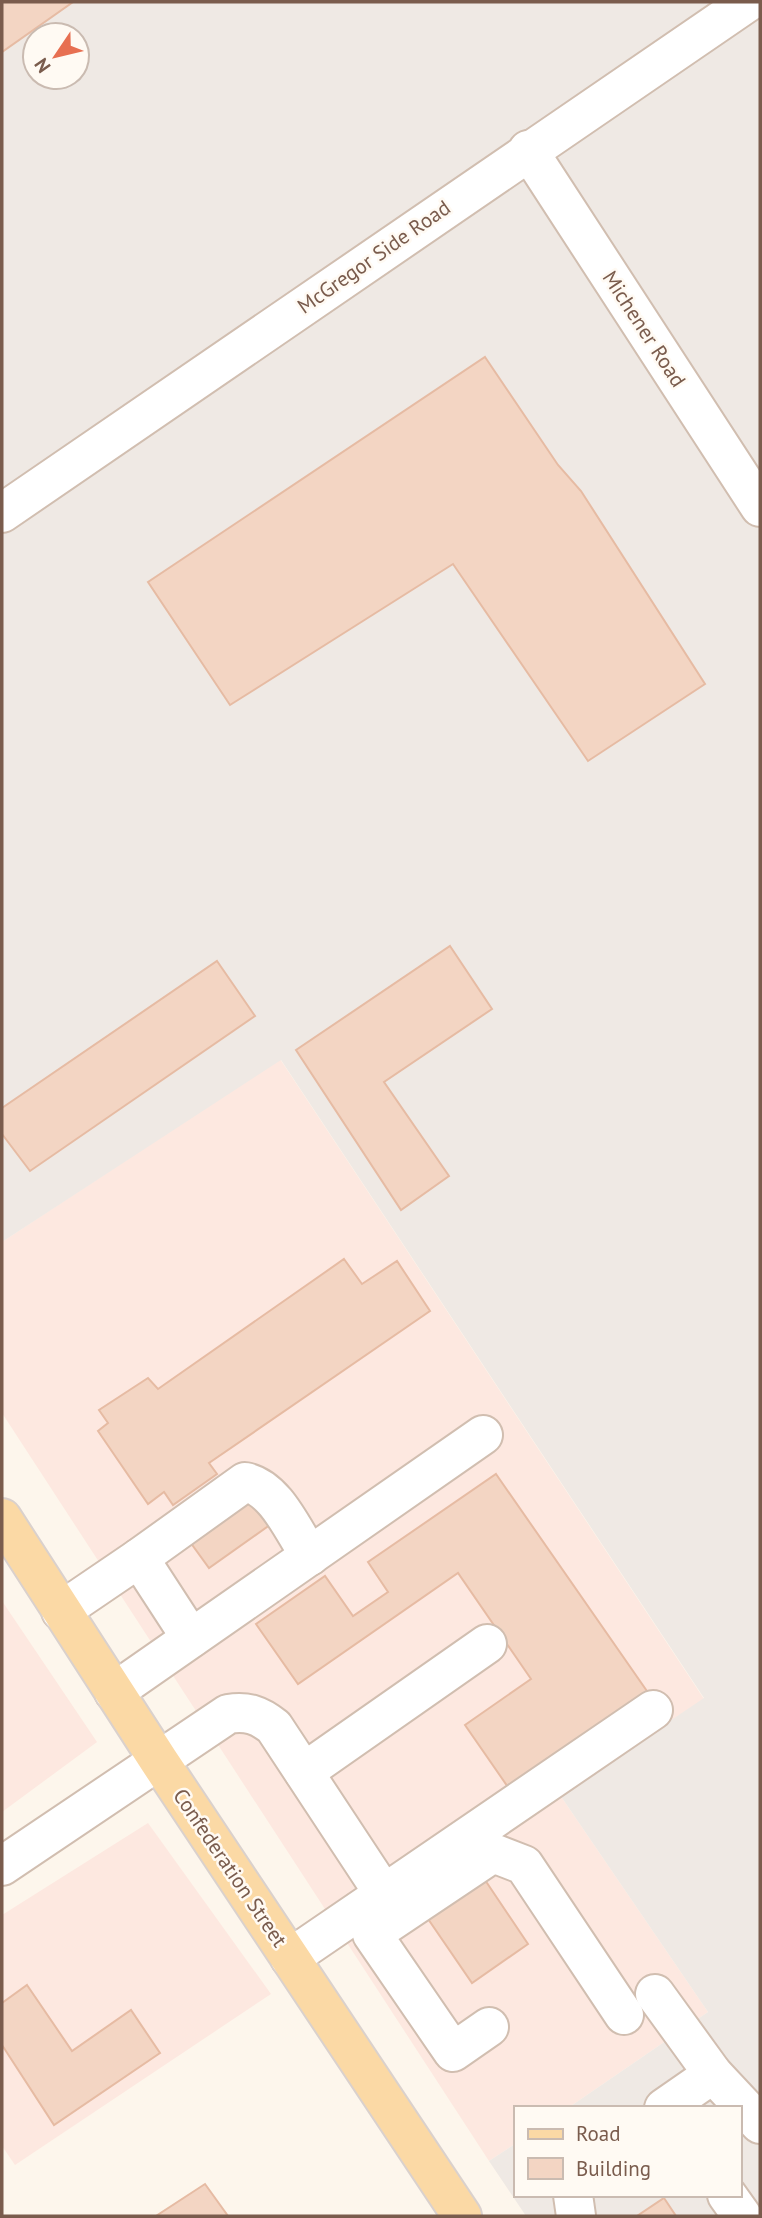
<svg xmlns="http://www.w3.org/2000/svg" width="762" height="2218" viewBox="0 0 762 2218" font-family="'PT Sans',sans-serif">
	<rect width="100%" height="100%" fill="#fdf6ec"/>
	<g fill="#fde8e0">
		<polygon points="280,1059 704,1699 560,1795 708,2012 568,2108 515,2108 515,2144 489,2161 2,1413 2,1242"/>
		<polygon points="2,1601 97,1742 2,1812"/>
		<polygon points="148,1823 271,1994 15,2165 2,2146 2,1915"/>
	</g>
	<path fill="#efe9e4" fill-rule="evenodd" d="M2,2h758v2214h-234l-37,-55 26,-17v51h224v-87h-171l140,-96 -148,-217 144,-97 -423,-638 -279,182zM35,35h42v42h-42z"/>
	<g fill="#f3d5c3" stroke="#e6bba3" stroke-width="2">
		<polygon points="2,2 73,2 2,52"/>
		<polygon points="485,357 558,465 581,491 705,684 588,761 453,564 230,705 148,582"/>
		<polygon points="450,946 492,1009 384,1082 449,1176 401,1210 296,1050"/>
		<polygon points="217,961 255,1016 30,1171 2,1134 2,1108"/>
		<polygon points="344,1259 362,1284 397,1261 430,1311 209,1463 217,1474 173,1505 164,1492 148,1504 98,1431 108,1423 99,1410 148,1378 158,1389"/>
		<polygon points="496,1474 649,1694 510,1790 465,1725 531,1679 458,1573 298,1684 256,1624 325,1576 353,1616 388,1592 368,1562"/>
		<polygon points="250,1488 274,1522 209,1568 185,1535"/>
		<polygon points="481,1874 528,1944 472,1983 424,1913"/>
		<polygon points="27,1985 72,2051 131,2010 160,2053 54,2125 2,2045 2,2003"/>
		<polygon points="205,2184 228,2216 156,2216"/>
		<polygon points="664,2198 676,2216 637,2216"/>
	</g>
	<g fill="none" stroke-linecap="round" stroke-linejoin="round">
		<g stroke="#d1beb0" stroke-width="42">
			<g id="minor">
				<polyline points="528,150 760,507"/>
				<polyline points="2,513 748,2"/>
				<path d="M139,1558l106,-76c31,6 48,49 65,74"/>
				<polyline points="61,1611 139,1558 191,1638"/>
				<polyline points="114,1692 483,1435"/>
				<polyline points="304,1772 487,1644"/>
				<path d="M2,1866l226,-152c20,-3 31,1 46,13l110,167"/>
				<polyline points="290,1958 653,1710"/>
				<polyline points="655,1994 713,2074 760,2124"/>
				<polyline points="489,2027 453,2052 372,1934 493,1853 524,1865 624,2015"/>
				<polyline points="664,2108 713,2074"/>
				<polyline points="573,2195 576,2216"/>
				<polyline points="727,2195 742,2216"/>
			</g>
		</g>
		<g stroke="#dad1cd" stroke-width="42">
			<polyline id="major" points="2,1518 159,1761 462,2216"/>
		</g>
		<use href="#minor" stroke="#fff" stroke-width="38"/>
		<use href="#major" stroke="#fbd9a5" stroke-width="38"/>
	</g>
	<g text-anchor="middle" stroke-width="5" stroke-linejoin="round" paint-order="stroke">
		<g font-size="21" fill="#7a5c4d" stroke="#fffaf3">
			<text transform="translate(374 257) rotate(-35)" y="7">McGregor Side Road</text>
			<text transform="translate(644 329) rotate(57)" y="7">Michener Road</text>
			<text transform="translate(230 1868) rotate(56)" y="7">Confederation Street</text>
		</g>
	</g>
	<rect width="762" height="2218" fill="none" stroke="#7a5c4d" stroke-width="7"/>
	<rect x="514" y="2106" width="228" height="91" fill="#fffaf3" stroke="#cabbb1" stroke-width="2"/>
	<rect x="528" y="2129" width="35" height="10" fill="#fbd9a5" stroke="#cabbb1" stroke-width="2"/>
	<text x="576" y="2141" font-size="21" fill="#7a5c4d">Road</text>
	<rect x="528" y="2158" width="35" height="21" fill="#f3d5c3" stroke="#cabbb1" stroke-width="2"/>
	<text x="576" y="2176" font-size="21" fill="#7a5c4d">Building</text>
	<g transform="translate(56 56) rotate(235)"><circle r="33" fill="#fffaf3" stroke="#cabbb1" stroke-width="2"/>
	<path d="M0-5L12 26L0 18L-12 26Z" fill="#e76f51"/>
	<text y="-10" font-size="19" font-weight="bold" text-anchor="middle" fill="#7a5c4d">N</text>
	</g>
</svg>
